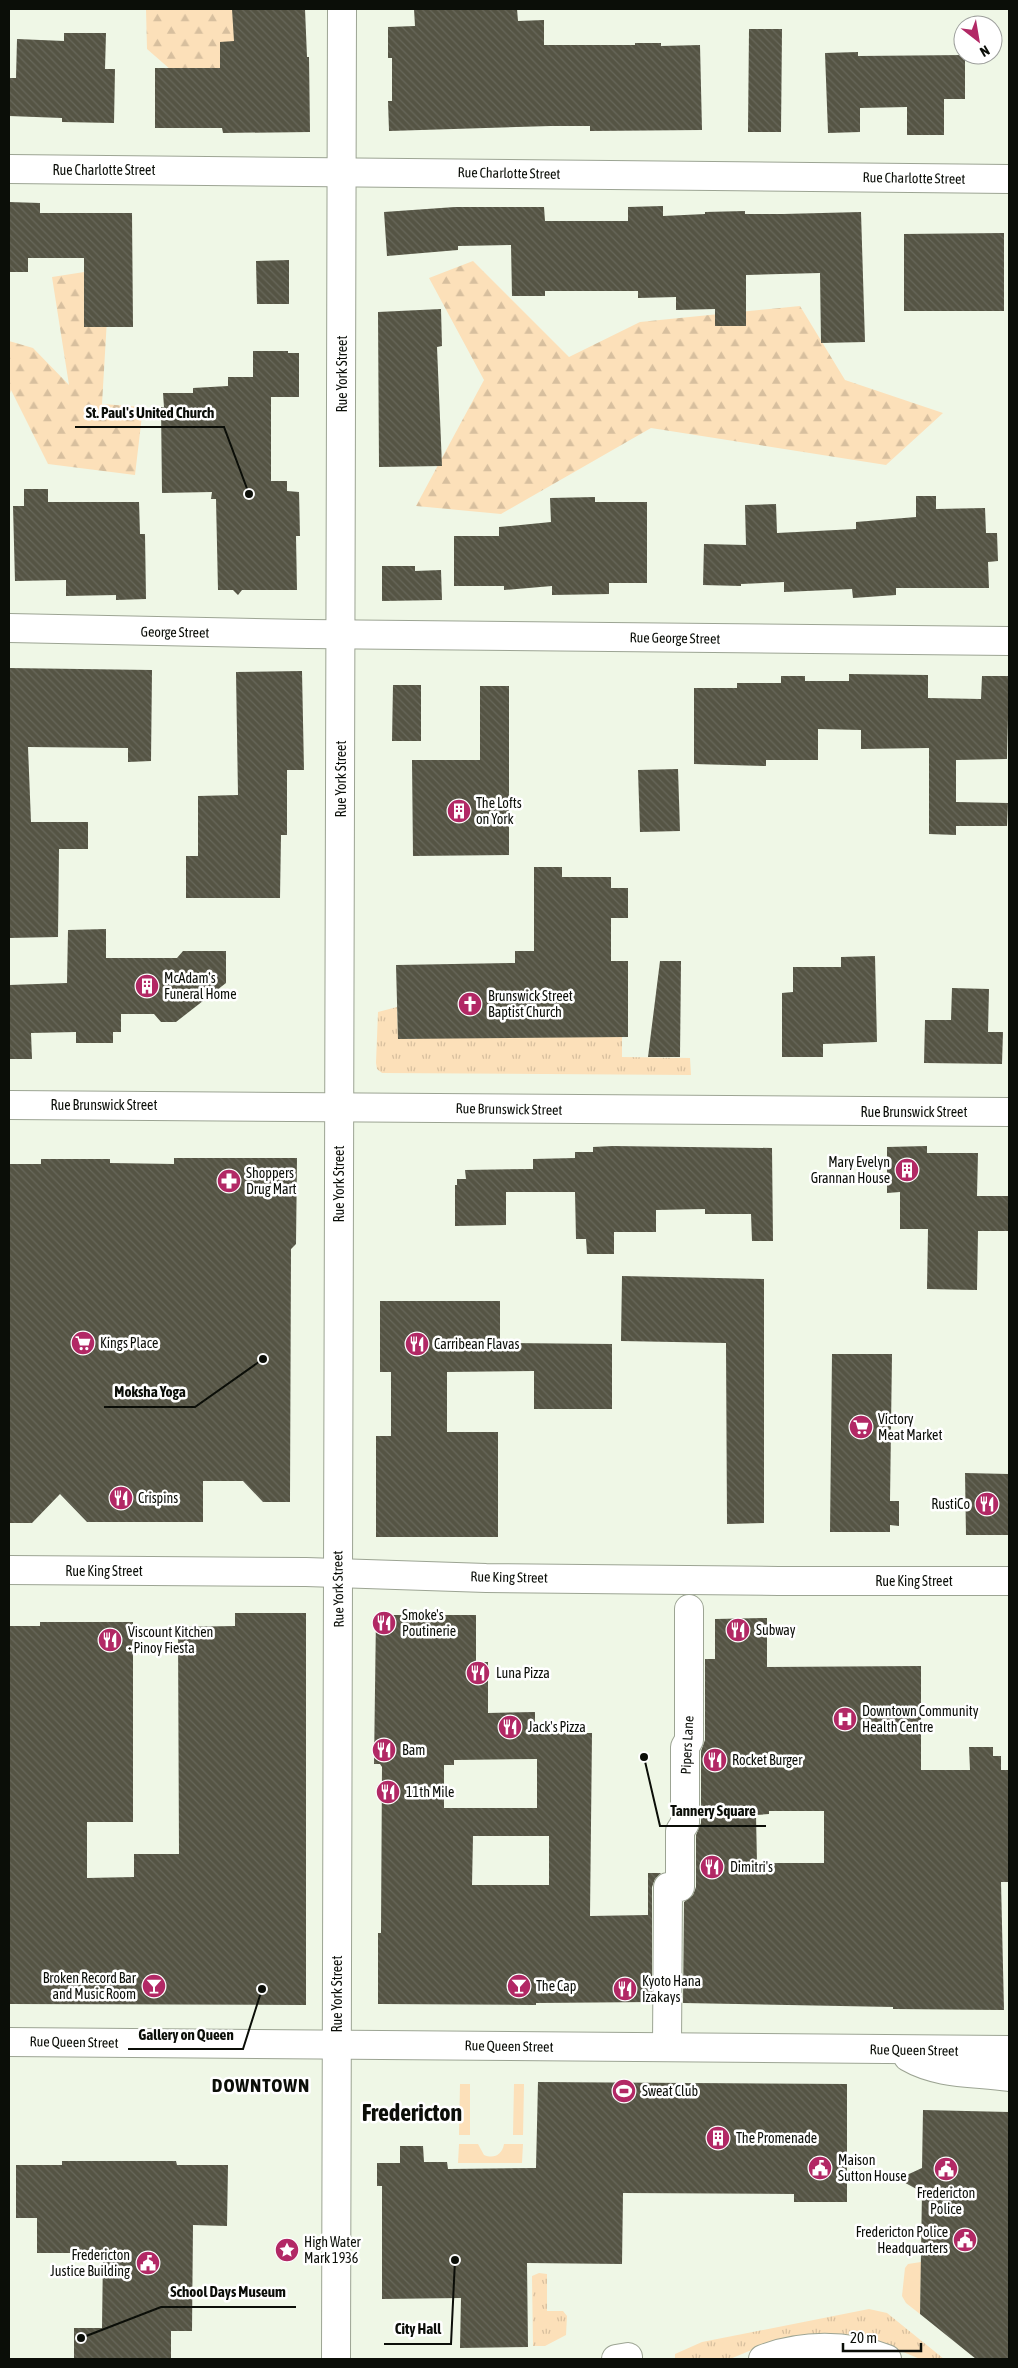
<svg xmlns="http://www.w3.org/2000/svg" width="1018" height="2368" viewBox="0 0 1018 2368" font-family="'Asap Condensed',sans-serif">
	<defs>
		<pattern id="grass-tufts" width="24" height="20" patternUnits="userSpaceOnUse" patternTransform="scale(1.25)"><rect width="24" height="20" fill="#fce0b9"/><path d="M3 7l-1-3M5 7V3M7 7l1-3M15 17l-1-3M17 17v-4M19 17l1-3" fill="none" stroke="#d7bf9e"/></pattern>
		<pattern id="forest-firs" width="22" height="20" patternUnits="userSpaceOnUse" patternTransform="scale(1.25)"><rect width="22" height="20" fill="#fce0b9"/><path d="M5 1l3.5 6h-7zM16 11l3.5 6h-7z" fill="#d7bf9e"/></pattern>
		<pattern id="building-back-hatch" width="6" height="6" patternUnits="userSpaceOnUse" patternTransform="scale(1.25)"><rect width="6" height="6" fill="#555444"/><path d="M-1 5l2 2M0 0l6 6M5-1l2 2" fill="none" stroke="#68685b"/></pattern>
	</defs>
	<rect width="100%" height="100%" fill="#eff7e6"/>
	<g fill="url(#grass-tufts)">
		<polygon points="397,1007 398,1039 417,1039 418,1037 622,1037 622,1057 690,1058 691,1075 382,1073 377,1069 376,1063 378,1012"/>
		<polygon points="539,2273 547,2274 547,2311 563,2311 567,2316 566,2335 545,2346 533,2346 532,2276"/>
		<polygon points="869,2309 887,2313 944,2359 920,2359 889,2346 800,2337 754,2349 730,2359 675,2359 675,2354 702,2342"/>
	</g>
	<g fill="url(#forest-firs)">
		<polygon points="146,9 235,9 249,83 210,104 147,49"/>
		<polygon points="473,261 569,357 640,322 800,306 845,380 943,413 886,465 651,428 501,514 416,506 484,380 429,278"/>
		<polygon points="110,268 102,404 143,407 135,475 48,464 11,390 9,397 9,341 33,348 69,385 52,277"/>
	</g>
	<g fill="#fce0b9">
		<polygon points="460,2084 470,2084 470,2135 459,2135"/>
		<polygon points="514,2084 524,2084 523,2135 513,2135"/>
		<path d="M459,2144h19l6,11c10,4 18,0 20,-11h19l-1,19h-64z"/>
		<polygon points="921,2262 920,2314 906,2303 902,2296 905,2268 908,2264"/>
	</g>
	<g fill="url(#building-back-hatch)" fill-rule="evenodd">
		<polygon points="232,9 305,9 307,57 309,57 310,132 223,133 222,128 155,128 155,68 220,68 220,42 234,41"/>
		<polygon points="414,9 517,9 518,21 544,20 544,45 635,45 635,43 661,43 661,46 700,45 702,130 590,131 590,126 551,126 389,131 388,101 392,101 392,58 388,58 388,27 415,26"/>
		<polygon points="749,29 782,29 781,132 748,132"/>
		<polygon points="64,33 106,33 105,69 115,69 114,123 62,122 62,118 9,116 9,78 16,78 17,39 64,41"/>
		<polygon points="858,52 858,56 965,55 965,99 944,99 944,135 907,135 907,107 860,108 860,132 828,133 825,53"/>
		<polygon points="9,202 40,203 40,213 132,213 133,327 84,327 84,258 28,258 28,272 9,272"/>
		<polygon points="663,206 663,216 705,214 705,212 745,211 745,214 783,214 861,212 865,342 821,343 820,273 746,275 746,326 715,326 715,309 676,310 676,297 638,298 638,291 545,291 545,296 512,296 511,245 458,246 458,250 387,256 384,212 455,207 544,207 545,221 628,221 628,207"/>
		<polygon points="1004,233 1004,311 904,311 904,234"/>
		<polygon points="289,260 289,304 257,304 256,261"/>
		<polygon points="441,309 442,346 437,347 442,466 379,467 378,312"/>
		<polygon points="253,351 288,351 288,353 299,353 299,397 271,397 271,481 287,481 287,491 299,492 300,536 296,536 297,590 242,590 238,595 233,590 218,590 216,499 211,499 212,492 162,493 161,407 164,407 163,393 193,393 193,388 228,386 228,377 253,377"/>
		<polygon points="24,489 48,489 48,502 139,502 140,534 145,534 146,599 116,600 116,595 66,596 66,580 15,581 13,506 24,506"/>
		<polygon points="916,496 936,496 936,509 985,508 986,533 997,533 998,561 988,562 989,588 896,588 896,595 853,598 852,589 784,592 784,582 741,584 741,586 703,585 704,544 746,545 745,505 776,504 777,533 856,529 856,522 916,517"/>
		<polygon points="595,497 595,502 647,502 647,583 609,583 609,594 552,595 552,586 504,590 504,586 454,586 454,536 499,536 499,527 551,522 550,498"/>
		<polygon points="382,566 415,566 415,571 441,570 442,600 382,601"/>
		<polygon points="9,668 152,670 151,761 128,762 128,748 28,747 31,822 88,822 88,849 59,849 58,937 9,938"/>
		<polygon points="302,671 304,770 287,770 287,835 281,835 280,898 186,898 186,856 198,856 198,796 238,795 236,672"/>
		<polygon points="849,674 928,675 928,698 981,699 982,676 1009,676 1007,759 956,760 956,802 1008,803 1007,826 956,826 956,835 929,834 929,748 861,749 861,730 818,729 818,760 766,760 766,766 694,764 694,688 737,688 737,683 781,683 781,676 805,676 805,681 849,681"/>
		<polygon points="393,685 421,685 421,741 392,741"/>
		<polygon points="480,686 509,686 509,855 413,856 412,760 480,760"/>
		<polygon points="678,769 680,831 640,832 638,770"/>
		<polygon points="534,867 562,867 562,877 611,877 611,888 628,888 628,918 611,918 611,961 628,961 628,1037 398,1039 396,965 515,963 515,951 534,951"/>
		<polygon points="106,929 106,958 177,958 183,951 226,951 226,983 176,1022 161,1022 154,1014 121,1014 121,1032 113,1032 113,1043 76,1043 76,1032 31,1033 32,1059 9,1059 9,985 67,983 68,930"/>
		<polygon points="875,956 877,1042 823,1044 823,1057 782,1057 782,993 793,992 793,967 841,967 841,957"/>
		<polygon points="660,961 681,961 680,1057 648,1057"/>
		<polygon points="952,988 989,989 988,1032 1003,1032 1002,1064 924,1063 925,1020 951,1020"/>
		<polygon points="613,1146 772,1148 773,1241 752,1241 751,1214 705,1214 705,1209 656,1210 656,1232 614,1232 614,1254 587,1254 586,1239 576,1239 575,1192 506,1192 506,1225 455,1226 455,1185 457,1185 457,1179 466,1179 465,1170 533,1169 533,1159 575,1158 575,1152 593,1152 593,1147"/>
		<polygon points="927,1146 927,1153 978,1153 977,1196 1009,1196 1009,1231 978,1231 977,1290 927,1289 928,1229 900,1229 900,1192 887,1193 887,1147"/>
		<polygon points="174,1158 297,1158 296,1244 291,1249 290,1502 263,1502 243,1481 203,1481 203,1522 87,1522 60,1494 32,1523 9,1523 9,1164 41,1164 41,1159 110,1159 110,1163 174,1164"/>
		<polygon points="622,1276 764,1279 764,1523 727,1524 726,1343 621,1341"/>
		<polygon points="380,1301 500,1301 500,1343 612,1344 612,1409 534,1409 534,1371 447,1372 447,1432 498,1432 498,1537 376,1537 376,1436 391,1436 391,1372 380,1372"/>
		<polygon points="832,1354 892,1354 890,1501 899,1501 899,1526 890,1525 890,1532 830,1532"/>
		<polygon points="965,1473 1009,1474 1009,1535 966,1535"/>
		<polygon points="235,1613 306,1613 306,2005 9,2004 9,1626 40,1626 40,1622 133,1622 133,1822 87,1822 87,1878 134,1877 134,1854 179,1854 178,1627 235,1626"/>
		<path d="M376,1615h100v47h12v51l47,-1v21h57l-2,183 58,-1v-42h13l-6,6 -3,8v115l-116,1v2l-158,-1v-71h3l1,-166 -2,-3h-6zM537,1759v49h-93v-43h10v-5zM473,1836h76v49h-77z"/>
		<path d="M767,1618v49l154,-1v104h49l-1,-23h24v9h8v14h8v112h-8l3,128 -111,-1v-2l-210,-4 1,-101 9,-7 3,-8v-52l5,-12v-72l4,-11v-81h10v-40zM769,1811h55v52h-67l-1,-48 13,-1z"/>
		<polygon points="538,2082 847,2084 847,2202 794,2202 794,2194 623,2193 622,2264 527,2263 528,2347 460,2348 461,2298 382,2299 382,2186 377,2186 377,2163 400,2163 400,2146 423,2146 424,2162 447,2162 448,2169 536,2168"/>
		<polygon points="923,2110 1009,2112 1009,2359 976,2359 920,2314 922,2192 898,2179 922,2168"/>
		<polygon points="62,2161 176,2161 177,2165 228,2165 227,2226 193,2225 192,2331 171,2331 171,2359 74,2359 74,2328 102,2328 103,2253 37,2253 37,2218 16,2218 16,2165 62,2165"/>
	</g>
	<g fill="none" stroke-linecap="round" stroke-linejoin="round">
		<g stroke="#9ca493" stroke-width="30">
			<g id="minor">
				<polyline points="9,169 1009,179"/>
				<polyline points="9,628 308,634 1009,641"/>
				<polyline points="667,2047 668,1887 680,1887 680,1831 685,1823 685,1747 689,1740 689,1609"/>
				<polyline points="336,2359 342,9"/>
				<polyline points="616,2359 628,2357"/>
			</g>
		</g>
		<g stroke="#9ca493" stroke-width="30">
			<g id="major">
				<polyline points="9,1105 1009,1112"/>
				<polyline points="9,1570 306,1572 486,1578 779,1581 1009,1581"/>
				<polyline points="9,2042 1009,2050"/>
				<path d="M908,2057c31,18 67,15 101,20"/>
			</g>
		</g>
		<g stroke="#9ca493" stroke-width="30">
			<path id="highway" d="M763,2359c39,-15 84,-15 124,0"/>
		</g>
		<use href="#minor" stroke="#fff" stroke-width="28"/>
		<use href="#major" stroke="#fff" stroke-width="28"/>
		<use href="#highway" stroke="#fff" stroke-width="28"/>
	</g>
	<defs>
		<g id="building-disc" transform="scale(1.25)"><circle r="9.5" fill="#b22865" stroke="#fff"/><path d="M-4-6H4V6H1V3H-1V6H-4ZM-2.5-4.3h1.7v1.8h-1.7ZM.8-4.3h1.7v1.8H.8ZM-2.5-1h1.7V.8h-1.7ZM.8-1h1.7V.8H.8Z" fill="#fff"/></g>
		<g id="church-disc" transform="scale(1.25)"><circle r="9.5" fill="#b22865" stroke="#fff"/><path d="M-1.2-6h2.4v3.5h3.3v2.4h-3.3V6h-2.4V-.1h-3.3v-2.4h3.3Z" fill="#fff"/></g>
		<g id="pharmacy-disc" transform="scale(1.25)"><circle r="9.5" fill="#b22865" stroke="#fff"/><path d="M-2-6h4v4h4v4h-4v4h-4v-4h-4v-4h4Z" fill="#fff"/></g>
		<g id="supermarket-disc" transform="scale(1.25)"><circle r="9.5" fill="#b22865" stroke="#fff"/><path d="M-6-5.5h2.5l.6 2H6L4.5 2H-2.5L-4.4-4H-6ZM-1.5 3.2a1.3 1.3 0 1 0 .1 0ZM3 3.2a1.3 1.3 0 1 0 .1 0Z" fill="#fff"/></g>
		<g id="restaurant-disc" transform="scale(1.25)"><circle r="9.5" fill="#b22865" stroke="#fff"/><path d="M-5-6h1v4h1v-4h1v4h1v-4h1v5L-1.5 .5V6h-2V.5L-5-1ZM5-6V6H3V1.5H1.5Q1.5-4 5-6Z" fill="#fff"/></g>
		<g id="hospital-disc" transform="scale(1.25)"><circle r="9.5" fill="#b22865" stroke="#fff"/><path d="M-5-5h3v3.5h4V-5h3V5h-3V1.5h-4V5h-3Z" fill="#fff"/></g>
		<g id="bar-disc" transform="scale(1.25)"><circle r="9.5" fill="#b22865" stroke="#fff"/><path d="M-6-5H6L.8 .8V4.5H3.5V6h-7V4.5H-.8V.8Z" fill="#fff"/></g>
		<g id="stadium-disc" transform="scale(1.25)"><circle r="9.5" fill="#b22865" stroke="#fff"/><path d="M0-5a6.5 5 0 1 0 0 10a6.5 5 0 1 0 0-10ZM-3.5-1.8h7v3.6h-7Z" fill="#fff"/></g>
		<g id="civic-disc" transform="scale(1.25)"><circle r="9.5" fill="#b22865" stroke="#fff"/><path d="M-.6-6.5H3V-4.5H.6V-3L4-1V1h2V6H-6V1h2V-1L-.6-3ZM-1.2 2.5V6h2.4V2.5Z" fill="#fff"/></g>
		<g id="sight-disc" transform="scale(1.25)"><circle r="9.5" fill="#b22865" stroke="#fff"/><path d="M0-6L1.8-2.2L6-1.7L2.9 1.2L3.7 5.4L0 3.3L-3.7 5.4L-2.9 1.2L-6-1.7L-1.8-2.2Z" fill="#fff"/></g>
	</defs>
	<g fill-rule="evenodd">
		<use href="#building-disc" x="459" y="811"/>
		<use href="#building-disc" x="147" y="986"/>
		<use href="#church-disc" x="470" y="1004"/>
		<use href="#building-disc" x="907" y="1170"/>
		<use href="#pharmacy-disc" x="229" y="1181"/>
		<use href="#supermarket-disc" x="83" y="1343"/>
		<use href="#restaurant-disc" x="417" y="1344"/>
		<use href="#supermarket-disc" x="861" y="1427"/>
		<use href="#restaurant-disc" x="121" y="1498"/>
		<use href="#restaurant-disc" x="987" y="1504"/>
		<use href="#restaurant-disc" x="384" y="1623"/>
		<use href="#restaurant-disc" x="738" y="1630"/>
		<use href="#restaurant-disc" x="110" y="1640"/>
		<use href="#restaurant-disc" x="478" y="1673"/>
		<use href="#hospital-disc" x="845" y="1719"/>
		<use href="#restaurant-disc" x="510" y="1727"/>
		<use href="#restaurant-disc" x="384" y="1750"/>
		<use href="#restaurant-disc" x="715" y="1760"/>
		<use href="#restaurant-disc" x="388" y="1792"/>
		<use href="#restaurant-disc" x="712" y="1867"/>
		<use href="#bar-disc" x="154" y="1986"/>
		<use href="#bar-disc" x="519" y="1986"/>
		<use href="#restaurant-disc" x="625" y="1989"/>
		<use href="#stadium-disc" x="624" y="2091"/>
		<use href="#building-disc" x="718" y="2138"/>
		<use href="#civic-disc" x="820" y="2168"/>
		<use href="#civic-disc" x="946" y="2169"/>
		<use href="#civic-disc" x="965" y="2240"/>
		<use href="#sight-disc" x="287" y="2250"/>
		<use href="#civic-disc" x="148" y="2263"/>
	</g>
	<g text-anchor="middle" stroke-width="5" stroke-linejoin="round" paint-order="stroke">
		<g font-size="14" fill="#0b0e08" stroke="#fff">
			<text x="104" y="175">Rue Charlotte Street</text>
			<text transform="translate(509 173) rotate(1)" y="5">Rue Charlotte Street</text>
			<text transform="translate(914 178) rotate(1)" y="5">Rue Charlotte Street</text>
			<text transform="translate(342 374) rotate(-90)" y="5">Rue York Street</text>
			<text transform="translate(175 632) rotate(1)" y="5">George Street</text>
			<text transform="translate(675 638) rotate(1)" y="5">Rue George Street</text>
			<text transform="translate(341 779) rotate(-90)" y="5">Rue York Street</text>
			<text x="104" y="1110">Rue Brunswick Street</text>
			<text transform="translate(509 1109) rotate(1)" y="5">Rue Brunswick Street</text>
			<text x="914" y="1117">Rue Brunswick Street</text>
			<text transform="translate(339 1184) rotate(-90)" y="5">Rue York Street</text>
			<text x="104" y="1576">Rue King Street</text>
			<text transform="translate(509 1577) rotate(1)" y="5">Rue King Street</text>
			<text x="914" y="1586">Rue King Street</text>
			<text transform="translate(338 1589) rotate(-91)" y="5">Rue York Street</text>
			<text transform="translate(687 1745) rotate(-87)" y="5">Pipers Lane</text>
			<text transform="translate(337 1994) rotate(-90)" y="5">Rue York Street</text>
			<text transform="translate(74 2042) rotate(1)" y="5">Rue Queen Street</text>
			<text transform="translate(509 2046) rotate(1)" y="5">Rue Queen Street</text>
			<text transform="translate(914 2050) rotate(1)" y="5">Rue Queen Street</text>
		</g>
		<g font-size="14" fill="#0b0e08" stroke="#fff" text-anchor="start">
			<text x="476" y="808">The Lofts<tspan x="476" dy="16">on York</tspan></text>
			<text x="164" y="983">McAdam's<tspan x="164" dy="16">Funeral Home</tspan></text>
			<text x="488" y="1001">Brunswick Street<tspan x="488" dy="16">Baptist Church</tspan></text>
			<text x="890" y="1167" text-anchor="end">Mary Evelyn<tspan x="890" dy="16">Grannan House</tspan></text>
			<text x="246" y="1178">Shoppers<tspan x="246" dy="16">Drug Mart</tspan></text>
			<text x="100" y="1348">Kings Place</text>
			<text x="434" y="1349">Carribean Flavas</text>
			<text x="878" y="1424">Victory<tspan x="878" dy="16">Meat Market</tspan></text>
			<text x="138" y="1503">Crispins</text>
			<text x="970" y="1509" text-anchor="end">RustiCo</text>
			<text x="402" y="1620">Smoke's<tspan x="402" dy="16">Poutinerie</tspan></text>
			<text x="756" y="1635">Subway</text>
			<text x="128" y="1637">Viscount Kitchen<tspan x="128" dy="16">- Pinoy Fiesta</tspan></text>
			<text x="496" y="1678">Luna Pizza</text>
			<text x="862" y="1716">Downtown Community<tspan x="862" dy="16">Health Centre</tspan></text>
			<text x="528" y="1732">Jack's Pizza</text>
			<text x="402" y="1755">Bam</text>
			<text x="732" y="1765">Rocket Burger</text>
			<text x="406" y="1797">11th Mile</text>
			<text x="730" y="1872">Dimitri's</text>
			<text x="136" y="1983" text-anchor="end">Broken Record Bar<tspan x="136" dy="16">and Music Room</tspan></text>
			<text x="642" y="1986">Kyoto Hana<tspan x="642" dy="16">Izakays</tspan></text>
			<text x="536" y="1991">The Cap</text>
			<text x="642" y="2096">Sweat Club</text>
			<text x="736" y="2143">The Promenade</text>
			<text x="838" y="2165">Maison<tspan x="838" dy="16">Sutton House</tspan></text>
			<text x="946" y="2198" text-anchor="middle">Fredericton<tspan x="946" dy="16">Police</tspan></text>
			<text x="948" y="2237" text-anchor="end">Fredericton Police<tspan x="948" dy="16">Headquarters</tspan></text>
			<text x="304" y="2247">High Water<tspan x="304" dy="16">Mark 1936</tspan></text>
			<text x="130" y="2260" text-anchor="end">Fredericton<tspan x="130" dy="16">Justice Building</tspan></text>
		</g>
		<g font-size="19" font-weight="bold" letter-spacing="1" fill="#0b0e08" stroke="#fff">
			<text x="261" y="2092">DOWNTOWN</text>
		</g>
		<g font-size="24" font-weight="bold" fill="#0b0e08" stroke="#fff">
			<text x="412" y="2121">Fredericton</text>
		</g>
	</g>
	<path fill="none" stroke="#0b0e08" stroke-width="2" d="M249 494L224 427H75M263 1359L195 1407H104M644 1757L660 1826H766M262 1989L243 2049H128M81 2338L161 2307H296M455 2260L451 2344H384"/>
	<g fill="#0b0e08" stroke="#fff" stroke-width="2">
		<circle cx="249" cy="494" r="5"/>
		<circle cx="263" cy="1359" r="5"/>
		<circle cx="644" cy="1757" r="5"/>
		<circle cx="262" cy="1989" r="5"/>
		<circle cx="81" cy="2338" r="5"/>
		<circle cx="455" cy="2260" r="5"/>
	</g>
	<g font-size="15" text-anchor="middle" font-weight="bold" fill="#0b0e08" stroke="#fff" stroke-width="5" stroke-linejoin="round" paint-order="stroke">
		<text x="150" y="418">St. Paul's United Church</text>
		<text x="150" y="1397">Moksha Yoga</text>
		<text x="713" y="1816">Tannery Square</text>
		<text x="186" y="2040">Gallery on Queen</text>
		<text x="228" y="2297">School Days Museum</text>
		<text x="418" y="2334">City Hall</text>
	</g>
	<rect width="1018" height="2368" fill="none" stroke="#0b0e08" stroke-width="20"/>
	<g transform="translate(978 40) rotate(149)"><circle r="24" fill="#ffffff" stroke="#9d9f9c"/>
	<path d="M0-4L9 19L0 12L-9 19Z" fill="#b22865"/>
	<text y="-8" font-size="14" font-weight="bold" text-anchor="middle" fill="#0b0e08">N</text>
	</g>
	<path d="M843 2343v8h78v-8" fill="none" stroke="#0b0e08" stroke-width="2.5"/>
	<text x="850" y="2343" font-size="15" fill="#0b0e08" stroke="#ffffff" stroke-width="4" paint-order="stroke">20 m</text>
</svg>
